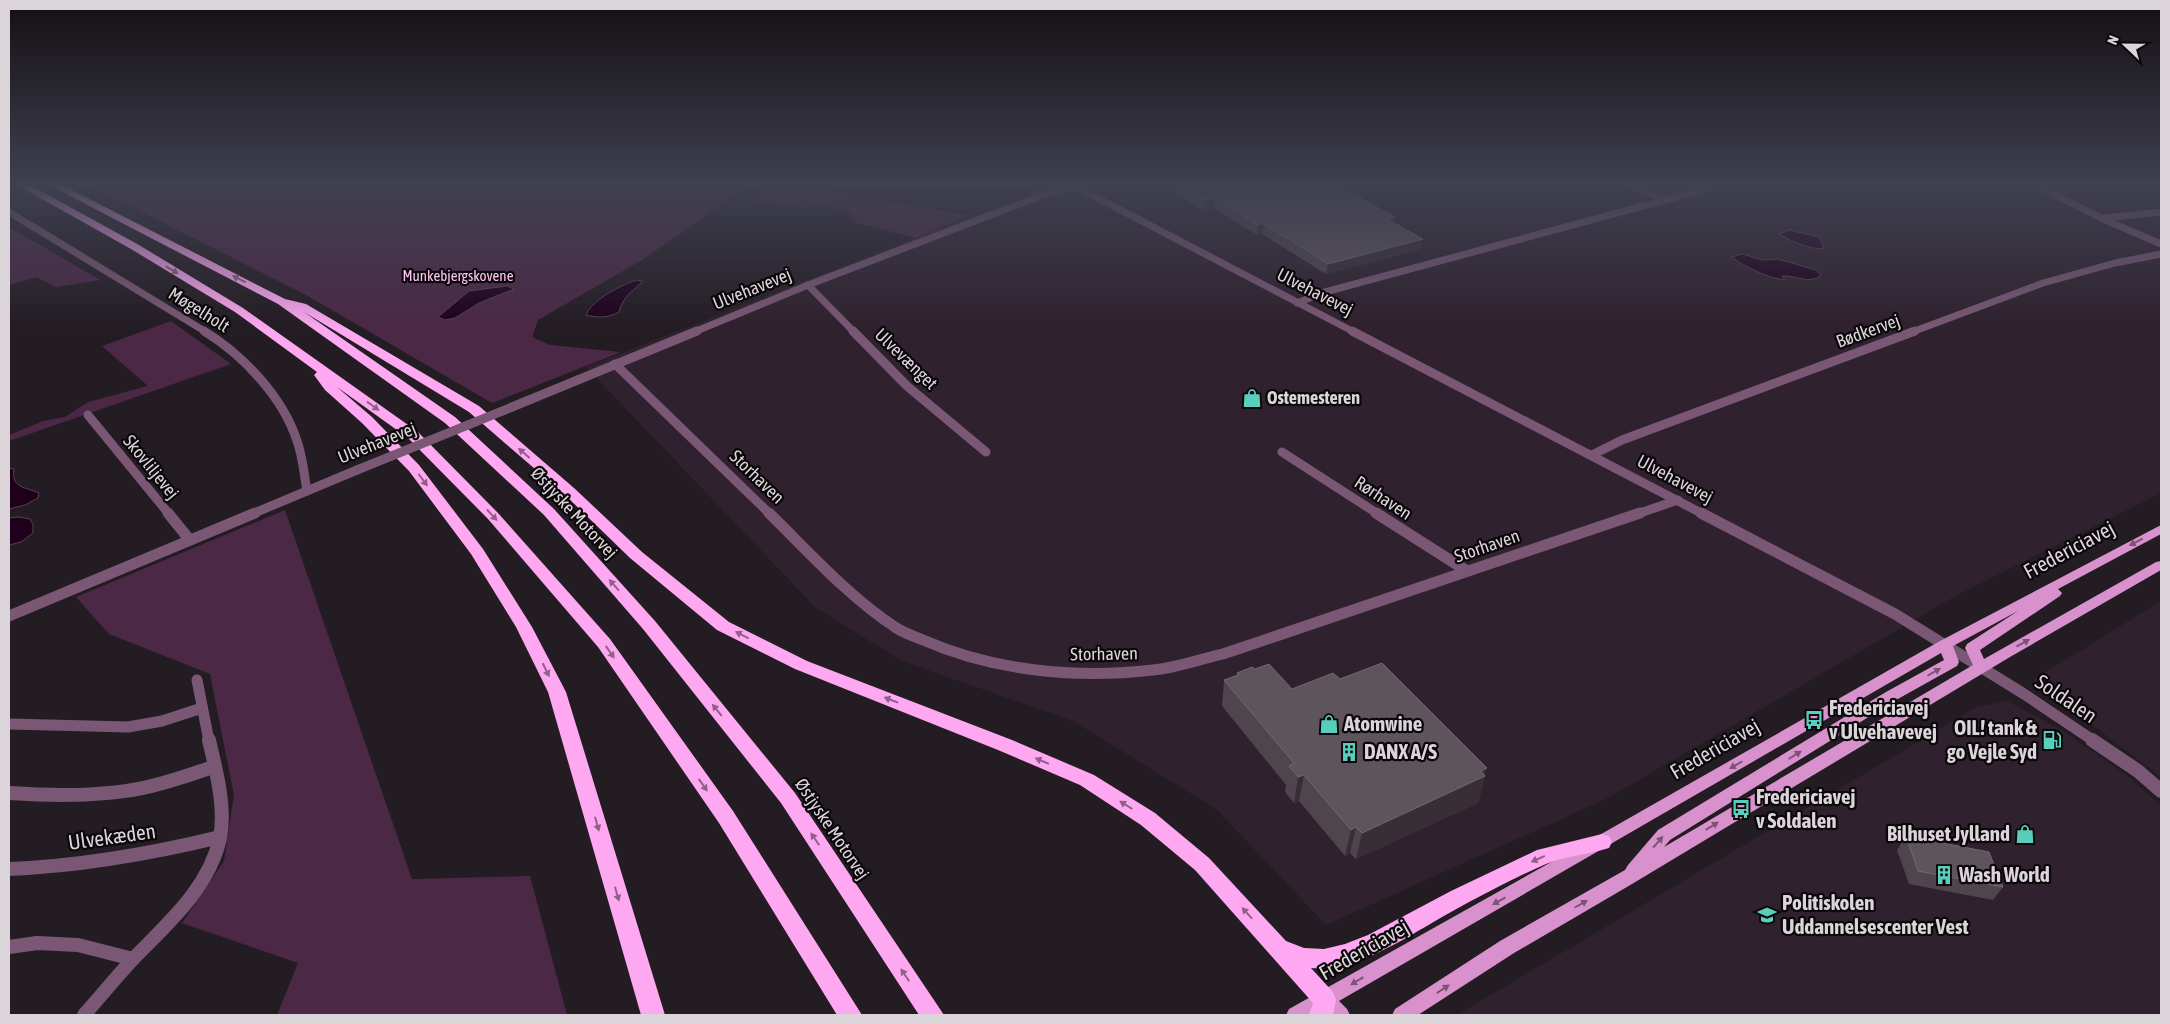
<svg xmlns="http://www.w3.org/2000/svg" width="2170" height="1024" viewBox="0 0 2170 1024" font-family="'Asap Condensed',sans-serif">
	<rect width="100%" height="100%" fill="#241c23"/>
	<g fill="#2f212d">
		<polygon points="1047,185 2161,185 2161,493 1961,593 1606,799 1326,925 1216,809 1073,721 902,661 816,608 586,367"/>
		<polygon points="2161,601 2161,777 2033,680"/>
		<polygon points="2007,701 2060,729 2125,774 2161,806 2161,1015 1457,1015 1977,707"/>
	</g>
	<g fill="#4b2846">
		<polygon points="89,185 749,185 642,260 538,320 532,337 550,345 621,352 492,403 306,295"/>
		<polygon points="774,185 789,185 968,215 916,238 854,222 848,211 825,206 801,208 754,201"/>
		<polygon points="11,228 100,280 56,287 36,277 9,285 9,229"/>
		<polygon points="171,321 231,364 9,441 9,435 43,421 65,417 88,402 148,386 102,346"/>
		<polygon points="285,510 412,879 530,876 567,1015 277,1015 298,963 182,923 224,861 234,795 210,674 109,634 76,597"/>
	</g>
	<g fill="#1e001c" stroke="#574055">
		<path d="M1789,230l30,7 5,11c-12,3 -35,-8 -45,-14z"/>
		<path d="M1743,254l19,6 16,-1 38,11 5,5c-10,10 -26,0 -39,1l3,4c-18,-2 -39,-13 -54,-23z"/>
		<path d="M637,280l6,1c-11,11 -20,15 -24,31 -11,6 -21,6 -33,3 6,-15 36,-31 51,-35z"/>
		<polygon points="507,286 514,289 479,303 455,318 445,320 438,317 469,291"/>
		<path d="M9,468l5,1c-3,19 11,18 25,24l-1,5 -13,7 -16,4z"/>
		<polygon points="19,517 30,519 33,525 33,533 21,542 9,545 9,518"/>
	</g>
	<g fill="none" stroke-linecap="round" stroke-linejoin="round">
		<g stroke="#7a5875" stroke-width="7">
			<polyline points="1073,185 1354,332"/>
			<polyline points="1630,185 1665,200"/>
			<polyline points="2036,185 2103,219 2161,244"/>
			<polyline points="9,212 206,332"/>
			<polyline points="2104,218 2161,212"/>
			<polyline points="808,285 854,332"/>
			<polyline points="1297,303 1325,292 1721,185"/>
			<polyline points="694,332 808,285 1043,195 1074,187"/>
			<polyline points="1912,332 2043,283 2115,263 2161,254"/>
		</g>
		<g stroke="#7a5875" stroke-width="9">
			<path d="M204,331c39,24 79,66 93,110 6,16 7,34 10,50"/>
			<polyline points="853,331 907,386 986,452"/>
			<polyline points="1352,331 1703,514"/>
			<polyline points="615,364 770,514"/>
			<polyline points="512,407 697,331"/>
			<polyline points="88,415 169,514"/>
			<polyline points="1282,452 1378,514"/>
			<polyline points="1592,455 1622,440 1915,331"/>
			<polyline points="252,514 357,470"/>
			<polyline points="1637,514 1678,500"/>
		</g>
		<g stroke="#7a5875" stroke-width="11">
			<polyline points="168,513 189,539"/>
			<path d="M769,513c40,39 79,83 126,114 8,6 19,9 28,13 71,31 153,39 230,30 23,-2 47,-11 70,-16l417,-141"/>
			<polyline points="1376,513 1467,571"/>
			<polyline points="1701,513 1895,614 2024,694 2094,741"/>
			<polyline points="9,616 255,513"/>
			<polyline points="197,680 209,741"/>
			<polyline points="9,724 128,727 162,721 202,708"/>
		</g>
		<g stroke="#7a5875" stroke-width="14">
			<polyline points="2092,740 2138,771 2161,791"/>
			<path d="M9,793c44,3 91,4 134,-5 24,-5 47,-13 70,-21"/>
			<path d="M9,869c72,-3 141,-15 211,-32"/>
			<polyline points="9,947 37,943 78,945 133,959"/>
			<path d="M84,1015c17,-19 33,-39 50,-57 34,-35 75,-70 86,-120 6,-32 -4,-67 -11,-98"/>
		</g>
		<path fill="#d891cd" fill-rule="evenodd" d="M2161,525v9l-103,55 4,4 -2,3 -80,54 4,9 172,-97 5,-1v9l-151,87 -378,227 -118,69 -96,62h-26l3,-6 105,-68 125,-71 3,-5 30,-35 228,-138 58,-32 -3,-7 -602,348 8,8 3,6h-23l-5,-5 -8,5h-28l3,-6 307,-172 344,-196zM2018,611l-51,33 -2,4 8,17 -309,182 6,-7 226,-140 61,-34 2,-4 -6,-16z"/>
		<g fill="#fda8f1" fill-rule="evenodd">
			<polygon points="17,185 30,185 139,245 243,308 418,432 498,513 610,639 733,811 862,1015 837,1015 719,823 598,647 488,519 408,438 337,387 372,417 419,465 483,549 532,627 566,692 665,1015 641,1015 548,692 516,627 471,554 409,471 362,423 325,390 314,375 317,372 235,312 131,249"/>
			<path d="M49,185h13l223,114 21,5 173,102 95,82 68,64 87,70 78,39 205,79 82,35 61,38 54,45 77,83 18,7 20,1 21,-5 23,-9 83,-44 86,-41 65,-16 7,2 3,6 -3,6 -7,2c-18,5 -39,7 -56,14 -32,14 -64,31 -95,48 -42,23 -90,59 -140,56l22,24 3,8 -3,15h-24l4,-12 -118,-133 -54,-45 -61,-40 -82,-35 -203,-81 -78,-39 -87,-72 -66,-64 -95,-82 -165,-100 151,105 99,92 101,112 140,172 149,222h-25l-138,-212 -138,-174 -99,-114 -99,-92 -167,-119z"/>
		</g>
		<polyline stroke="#7a5875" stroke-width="9" points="357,470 512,407"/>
	</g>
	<g fill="#4f454d">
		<polygon points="1337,185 1395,217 1394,223 1421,249 1326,274 1262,234 1257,235 1214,208 1203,210 1163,186"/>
		<polygon points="1255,669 1292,689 1340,679 1485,776 1478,803 1356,859 1350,853 1345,856 1299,801 1294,803 1285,792 1286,785 1222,706 1224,680 1237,676 1237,673"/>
		<polygon points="1906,836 2003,887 1993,900 1909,884 1897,850"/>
	</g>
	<g fill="#372e36">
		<polygon points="1215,198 1214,208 1203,210 1203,200"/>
		<polygon points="1395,217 1393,227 1387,219"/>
		<polygon points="1263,223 1262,234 1257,235 1258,225"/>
		<polygon points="1423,239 1421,249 1326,274 1328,264"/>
		<polygon points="1487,768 1484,777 1485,776 1478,803 1356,859 1362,833"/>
		<polygon points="1304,775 1299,801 1294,803 1298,777"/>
		<polygon points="1356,827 1350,853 1345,856 1351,830"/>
	</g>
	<g fill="#5e545c" stroke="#716870">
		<polygon points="1179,185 1337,185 1395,217 1387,219 1423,239 1328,264 1263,223 1258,225 1215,198 1203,200"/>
		<polygon points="1382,663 1487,768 1481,771 1485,776 1362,833 1356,827 1351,830 1304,775 1298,777 1289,766 1294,763 1224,680 1238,675 1237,673 1252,667 1255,669 1269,664 1292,689 1333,673 1340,679"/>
		<polygon points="1906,836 1989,852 2003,887 1918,871"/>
	</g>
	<defs><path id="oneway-solid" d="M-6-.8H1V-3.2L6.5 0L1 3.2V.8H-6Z" transform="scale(1.25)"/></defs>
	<g fill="#906089">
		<use href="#oneway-solid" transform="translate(172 270) rotate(31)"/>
		<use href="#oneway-solid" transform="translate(239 279) rotate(-153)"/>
		<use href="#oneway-solid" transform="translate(373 406) rotate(36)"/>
		<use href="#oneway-solid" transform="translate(524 453) rotate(-139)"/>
		<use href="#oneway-solid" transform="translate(423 480) rotate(53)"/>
		<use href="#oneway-solid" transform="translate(492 515) rotate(47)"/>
		<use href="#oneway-solid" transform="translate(614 585) rotate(-132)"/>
		<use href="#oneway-solid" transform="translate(742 635) rotate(-153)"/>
		<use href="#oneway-solid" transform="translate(610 652) rotate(55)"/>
		<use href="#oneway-solid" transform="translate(546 670) rotate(64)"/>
		<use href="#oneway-solid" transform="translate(891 700) rotate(-159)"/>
		<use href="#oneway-solid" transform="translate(717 710) rotate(-129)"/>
		<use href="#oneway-solid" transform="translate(1042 761) rotate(-157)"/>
		<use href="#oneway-solid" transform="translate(703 785) rotate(55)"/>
		<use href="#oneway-solid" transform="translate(1126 805) rotate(-148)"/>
		<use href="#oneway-solid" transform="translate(597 824) rotate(74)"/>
		<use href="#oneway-solid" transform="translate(815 839) rotate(-124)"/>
		<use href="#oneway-solid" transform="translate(1538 859) rotate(156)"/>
		<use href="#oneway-solid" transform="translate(617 894) rotate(74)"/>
		<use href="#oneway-solid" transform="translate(1247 913) rotate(-132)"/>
		<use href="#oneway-solid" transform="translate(905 975) rotate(-124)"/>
	</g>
	<g fill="#7c5375">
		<use href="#oneway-solid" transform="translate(2136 542) rotate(153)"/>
		<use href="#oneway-solid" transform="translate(2023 643) rotate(-29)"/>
		<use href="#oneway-solid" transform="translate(1934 672) rotate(-30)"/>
		<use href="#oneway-solid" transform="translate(1795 755) rotate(-32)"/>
		<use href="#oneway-solid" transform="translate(1736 765) rotate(150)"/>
		<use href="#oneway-solid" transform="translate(1712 826) rotate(-31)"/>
		<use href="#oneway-solid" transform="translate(1658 842) rotate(-49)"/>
		<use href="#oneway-solid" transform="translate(1499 901) rotate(151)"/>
		<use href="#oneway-solid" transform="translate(1581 904) rotate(-30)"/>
		<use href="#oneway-solid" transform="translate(1357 981) rotate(149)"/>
		<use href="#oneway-solid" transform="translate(1443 989) rotate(-33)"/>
	</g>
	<linearGradient id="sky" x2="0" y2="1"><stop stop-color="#140f13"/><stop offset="0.56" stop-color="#3f4050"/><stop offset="1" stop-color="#3f4050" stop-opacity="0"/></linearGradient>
	<rect width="2170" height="329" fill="url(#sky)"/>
	<defs>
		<g id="shop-bare" transform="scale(1.5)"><path d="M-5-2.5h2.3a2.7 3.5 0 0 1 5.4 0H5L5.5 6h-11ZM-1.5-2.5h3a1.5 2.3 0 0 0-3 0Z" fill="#5acebd" stroke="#0b070a" stroke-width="2.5" paint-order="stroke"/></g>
		<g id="bus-bare" transform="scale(1.5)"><path d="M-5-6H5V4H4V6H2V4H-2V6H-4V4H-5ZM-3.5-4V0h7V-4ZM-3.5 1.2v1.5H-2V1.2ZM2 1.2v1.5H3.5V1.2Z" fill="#5acebd" stroke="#0b070a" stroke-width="2.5" paint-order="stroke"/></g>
		<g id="fuel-bare" transform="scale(1.5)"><path d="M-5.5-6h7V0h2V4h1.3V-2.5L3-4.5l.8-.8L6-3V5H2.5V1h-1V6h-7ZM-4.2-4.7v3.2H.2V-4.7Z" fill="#5acebd" stroke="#0b070a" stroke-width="2.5" paint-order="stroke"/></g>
		<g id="building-bare" transform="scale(1.5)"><path d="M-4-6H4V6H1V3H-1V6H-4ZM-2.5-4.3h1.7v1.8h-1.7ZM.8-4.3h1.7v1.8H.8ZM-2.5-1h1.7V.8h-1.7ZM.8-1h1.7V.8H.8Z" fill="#5acebd" stroke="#0b070a" stroke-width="2.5" paint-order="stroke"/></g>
		<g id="university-bare" transform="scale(1.5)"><path d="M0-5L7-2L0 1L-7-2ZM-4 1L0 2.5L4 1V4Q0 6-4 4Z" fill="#5acebd" stroke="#0b070a" stroke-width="2.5" paint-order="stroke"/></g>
	</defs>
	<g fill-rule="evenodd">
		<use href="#shop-bare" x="1252" y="398"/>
		<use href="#bus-bare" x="1814" y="720"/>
		<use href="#shop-bare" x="1329" y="724"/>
		<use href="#fuel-bare" x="2052" y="740"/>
		<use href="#building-bare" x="1349" y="752"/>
		<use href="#bus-bare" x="1741" y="809"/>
		<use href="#shop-bare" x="2025" y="834"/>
		<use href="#building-bare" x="1944" y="875"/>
		<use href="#university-bare" x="1767" y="915"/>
	</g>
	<g text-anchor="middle" stroke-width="4.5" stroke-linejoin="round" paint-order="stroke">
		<g font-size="15" fill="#fbc5f2" stroke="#0b070a">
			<text x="458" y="281">Munkebjergskovene</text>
		</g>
		<g font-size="18" fill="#dbd5da" stroke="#0b070a">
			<text transform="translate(752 289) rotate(-22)" y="6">Ulvehavevej</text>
			<text transform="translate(1315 292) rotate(27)" y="6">Ulvehavevej</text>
			<text transform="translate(199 310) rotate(32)" y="6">Møgelholt</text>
			<text transform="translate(1868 331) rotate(-20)" y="6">Bødkervej</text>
			<text transform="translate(906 359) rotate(44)" y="6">Ulvevænget</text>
			<text transform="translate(377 443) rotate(-22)" y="6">Ulvehavevej</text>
			<text transform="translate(151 467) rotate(51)" y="6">Skovliljevej</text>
			<text transform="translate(757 477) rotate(44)" y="6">Storhaven</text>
			<text transform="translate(1675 479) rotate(28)" y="6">Ulvehavevej</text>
			<text transform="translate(1383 498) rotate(33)" y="6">Rørhaven</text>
			<text transform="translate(574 513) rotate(47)" y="6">Østjyske Motorvej</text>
			<text transform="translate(1487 546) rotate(-19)" y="6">Storhaven</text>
			<text transform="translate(1104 654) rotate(-1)" y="6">Storhaven</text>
			<text transform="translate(832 829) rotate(56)" y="6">Østjyske Motorvej</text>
		</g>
		<g font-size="18" font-weight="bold" fill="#dbd5da" stroke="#0b070a" text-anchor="start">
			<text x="1267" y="404">Ostemesteren</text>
		</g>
		<g font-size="21" fill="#dbd5da" stroke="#0b070a">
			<text transform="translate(2069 550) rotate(-28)" y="7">Fredericiavej</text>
			<text transform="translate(2066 699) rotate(34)" y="7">Soldalen</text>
			<text transform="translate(1715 749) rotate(-30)" y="7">Fredericiavej</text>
			<text transform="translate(112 837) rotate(-8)" y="7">Ulvekæden</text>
			<text transform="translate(1364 950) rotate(-30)" y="7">Fredericiavej</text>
		</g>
		<g font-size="21" font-weight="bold" fill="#dbd5da" stroke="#0b070a" text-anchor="start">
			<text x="1829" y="715">Fredericiavej<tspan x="1829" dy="24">v Ulvehavevej</tspan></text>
			<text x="1344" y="731">Atomwine</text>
			<text x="2037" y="735" text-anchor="end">OIL! tank &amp;<tspan x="2037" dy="24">go Vejle Syd</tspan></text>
			<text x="1364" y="759">DANX A/S</text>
			<text x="1756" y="804">Fredericiavej<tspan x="1756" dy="24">v Soldalen</tspan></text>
			<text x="2010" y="841" text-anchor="end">Bilhuset Jylland</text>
			<text x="1959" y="882">Wash World</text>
			<text x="1782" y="910">Politiskolen<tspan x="1782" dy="24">Uddannelsescenter Vest</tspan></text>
		</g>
	</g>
	<rect width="2170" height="1024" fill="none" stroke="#dbd5da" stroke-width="20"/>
	<g transform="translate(2125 45) rotate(292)" stroke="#0b070a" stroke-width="4" paint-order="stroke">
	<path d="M0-4L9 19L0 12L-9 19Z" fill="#dbd5da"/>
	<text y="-8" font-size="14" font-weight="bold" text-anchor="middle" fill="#dbd5da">N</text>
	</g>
</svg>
